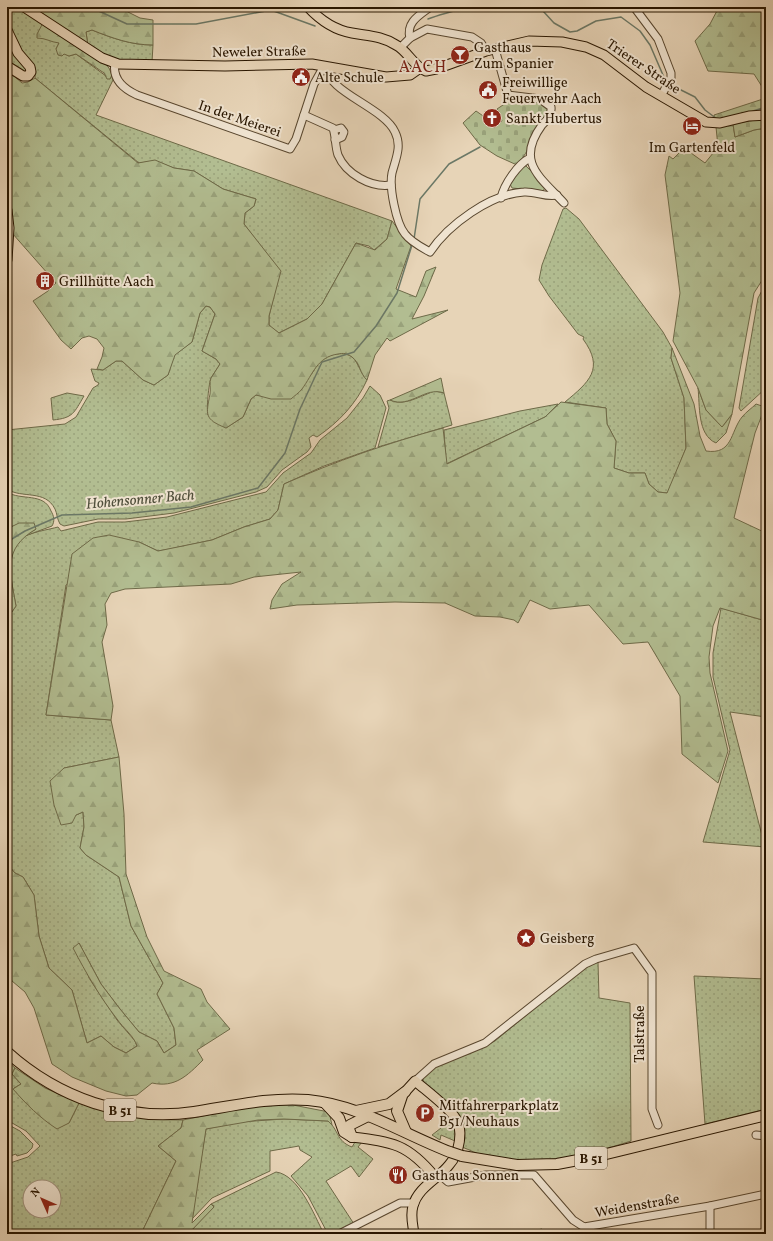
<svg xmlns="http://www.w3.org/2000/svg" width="773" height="1241" viewBox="0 0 773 1241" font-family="Vollkorn,serif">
	<defs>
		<pattern id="grass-dots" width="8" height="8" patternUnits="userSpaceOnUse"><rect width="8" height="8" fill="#b2bd91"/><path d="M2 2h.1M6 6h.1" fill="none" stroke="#99a27b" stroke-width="1.8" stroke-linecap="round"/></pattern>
		<pattern id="forest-firs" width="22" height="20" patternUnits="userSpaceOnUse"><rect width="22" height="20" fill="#b2bd91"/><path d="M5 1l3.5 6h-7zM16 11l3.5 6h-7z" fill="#99a27b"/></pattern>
		<pattern id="cemetery-stones" width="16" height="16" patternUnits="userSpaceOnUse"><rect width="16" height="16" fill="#b2bd91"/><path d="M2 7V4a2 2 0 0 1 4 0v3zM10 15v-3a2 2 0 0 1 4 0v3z" fill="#99a27b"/></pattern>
	</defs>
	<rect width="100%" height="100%" fill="#e7d4b7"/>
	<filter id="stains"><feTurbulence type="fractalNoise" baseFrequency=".005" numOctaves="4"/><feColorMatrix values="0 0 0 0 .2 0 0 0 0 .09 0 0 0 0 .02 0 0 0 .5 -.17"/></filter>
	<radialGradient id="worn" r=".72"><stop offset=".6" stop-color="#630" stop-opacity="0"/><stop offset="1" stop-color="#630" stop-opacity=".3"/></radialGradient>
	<g fill="url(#grass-dots)" stroke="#6e6a48" fill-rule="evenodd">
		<path d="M7,7h12l24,16 1,14 15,6 -3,6 13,7 7,-2 34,25 2,-4 1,5 -17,35 296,106 -5,18 -13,11 -5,-4 -13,-3 -34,61 -15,15 -28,14 -10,-7v-10l11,-45 -36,-47 1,-11 9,-7 2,-7 -33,-10 -29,-18 -20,-3 -19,-7 -16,2 -104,-85v-11c-4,-5 -10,-9 -14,-14 -9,-14 -14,-30 -14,-46z"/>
		<path d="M92,30c20,8 39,15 61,15l-1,17 -38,-2 -26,-14 -2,-14z"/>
		<polygon points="7,37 25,64 27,70 25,72 7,60"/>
		<path d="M566,208l13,11 84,113 9,16 -1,10 13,40 2,50 -18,45 -10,-1 -9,-8 -4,-11h-16l-15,-5 2,-27 -9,-17 -1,-16 -41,-6c24,-20 40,-33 18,-63l1,-2 -6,-3 -29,-38 -10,-16 3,-15 21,-56z"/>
		<polygon points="766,283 766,388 741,411 739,408 758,298"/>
		<path d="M206,306l4,1 5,7 -13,37 14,8 4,5c-3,5 -6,9 -9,14 -2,4 -5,32 -3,37l18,13 17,-11 8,-18 5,-4 8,1c12,-5 36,-12 45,-20 4,-2 6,-9 9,-13 7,-8 24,-13 34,-6 7,6 8,16 15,23 -11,24 -28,42 -50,57l-4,-2 -4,3 2,9 -4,5 -25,18 -15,17 -11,5 -82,21 -48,6h-28l-34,7 -4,-2c-3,-5 -3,-11 -5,-15 -10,-20 -33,-10 -48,-20v-59l58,-6 11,-7 17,-29 5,-3 1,-2 -4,-2 -4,-12 12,1 13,-9h6l21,19 11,5 14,-10 6,-20 18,-13 8,-29z"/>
		<path d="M370,386l10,9 6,13 -11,40 -51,18 -40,18 -6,26 -8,9 -26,8 -32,13 -42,9 -12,2 -19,-9 -73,43 -20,130 65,5 8,37 -55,11 12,47 7,-3 1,15 -4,21 6,7 33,22 12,49 32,57 -6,11 17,34 2,17 -12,8 -7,-12 -18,-9 -19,-23 -19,-25 -22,-41 10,35 28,42 18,21 2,5 -11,7 -12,-6 -13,-11 -14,7 -15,-53 -23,-22 -10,-32 -5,-41 -11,-18 -8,-4 -8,-9v-245l9,-13c-4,-23 -12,-50 6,-68 5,-5 29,-9 36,-11l3,4 37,-9h27l42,-5 99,-25 17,-19 28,-20 9,-13 27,-22 16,-20z"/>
		<path d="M698,388l8,22 16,17 10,-13 -6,19 -10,10c-19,-8 -16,-38 -18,-55z"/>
		<path d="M435,391l9,2 8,32 -74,22 11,-39 -2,-7 3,-1c14,7 32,-5 45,-9z"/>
		<path d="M67,393l17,3c-10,17 -11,22 -31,24l-2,-22z"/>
		<polygon points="558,404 545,417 446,464 444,430 520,411"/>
		<path d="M7,492c14,9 37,0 44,19 3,5 4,10 1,15l-27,10 11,-7 -26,-3 -3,3v-10l4,-11h-4z"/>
		<polygon points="721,608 766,621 766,717 730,712 765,847 703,842 730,750 713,677 713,653"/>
		<path d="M598,962l1,36 31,5 1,138c-46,15 -98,27 -146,15 -8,-2 -15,-6 -23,-9l1,-17 -38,-46 -2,-4 1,-4 12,-10 35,-13 24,-12 86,-71z"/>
		<polygon points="694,976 766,979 766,1109 705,1124"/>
		<path d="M7,1061l8,7 -3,6 9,10 -7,4 55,35 10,-20c34,13 67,17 104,17l-2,8 -23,18 18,15 -35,73h-134v-70l21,-7 12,-11 -14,-15 -19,-11zM30,1187h24v24h-24z"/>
		<polygon points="447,1114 450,1115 455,1126 455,1141 441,1135 440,1140 432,1135 441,1128"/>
		<path d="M284,1119l44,2c11,9 8,20 24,26l3,-5h7l-4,5 15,12 -14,18 -8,-11 -25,15 28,43 -19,10h-7l-20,-38 -17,-20 21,-19 -12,-7 -1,-4 -29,5v20l-58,27 -21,22 15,-91 33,-7z"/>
		<polygon points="7,1124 20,1131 33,1144 32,1148 27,1153 17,1156 16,1154 7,1157"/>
		<path d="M276,1172c23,3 38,43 48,62h-136l26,-28 -3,-2z"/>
		<polygon points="542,1229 543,1234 521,1234 521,1233"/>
	</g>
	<g fill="url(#forest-firs)" stroke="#6e6a48">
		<path d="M35,7h90l1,4 14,7 13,2v25c-22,0 -41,-7 -61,-15l-6,2 2,14 -50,-33z"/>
		<polygon points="719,7 766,7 766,93 754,74 708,71 695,41 710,24"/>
		<path d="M43,23l61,39 5,6 3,7 -2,4h-3l-3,-6 -28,-19 -7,2 -5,-2 -2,2 -4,-1 -2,-6 3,-6c-9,-1 -13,-5 -22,-5v-4z"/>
		<path d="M7,70l15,13 6,-1 7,-4 103,85 17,-3 19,8 20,3 29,18 33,10 -2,7 -9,7 -1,11 37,47 -12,45v9l10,8 28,-14 15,-15 34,-61 19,7 12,-11 5,-18 19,25 -15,43 20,8 10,-26 10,-4 -12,29 -12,23 36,-9 -58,31 -3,-3 -12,17 -8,25c-7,-6 -7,-17 -15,-23 -5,-4 -9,-4 -14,-3 -21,3 -25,20 -36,35 -3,4 -8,7 -11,10h-20l-15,-4 -5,4 -8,18 -17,11c-22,-9 -20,-13 -16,-34 1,-5 -1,-12 1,-16 3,-5 6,-9 9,-14l-4,-5 -14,-8 13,-37 -5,-7 -4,-1 -6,7 -8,29 -17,13 -7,20 -14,10 -11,-5 -21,-19h-6l-13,9 -6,-1 5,-12 2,-9 -7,-9 -8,-3 -7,2 -11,11 -10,-9 -28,-39 15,-10 8,-8 -44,-50 -1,-16 -4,-25z"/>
		<polygon points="766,98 766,107 736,118 715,122 714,115"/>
		<polygon points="733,124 735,137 754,130 766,128 766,274 754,293 732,414 722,427 706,410 698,388 673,341 680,293 665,175 669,156 673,159 684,148 705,163 718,147 716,127"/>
		<path d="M672,348l22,56 6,32 6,15c27,4 24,-19 36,-34 4,-5 10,-9 14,-13l9,3 -10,26 -21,85 32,15v88l-46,-13 -7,18 -4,31 1,16 18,78 -10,32 -36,-29 -2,-58 -32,-54 -25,2 -34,-39 -39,4 -20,-9 -12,23 -4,-3 -14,-3 -25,-1 -30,-13 -50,-1 -98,3 -27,4 2,-9 10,-16 19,-12 -47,5 -23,7 -106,5 -14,4 -6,11 2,21 -5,17 11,64 -2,14 -65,-5 26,-161 21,-16 16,-3 30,7 19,9 54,-11 32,-13 26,-8 8,-9 6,-26c52,-23 104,-41 159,-56l4,36 98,-47 16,-15 45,6 1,16 9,17 -2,27 15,5h16l4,11 9,8 9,1 19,-45 -2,-50 -13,-40z"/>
		<path d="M441,378l3,15c-19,-7 -34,16 -54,7z"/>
		<path d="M19,523h15l2,6c-34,20 -26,43 -20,77l-9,13v-90z"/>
		<path d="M119,757l5,57 2,60 21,63 17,34 37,18 6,13 23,27 -33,21 6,10c-16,16 -28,28 -51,23l-15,12 -11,1 -20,-5 -34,-14 -20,-13 -18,-56 -9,-16 -13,-11 -5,-12v-105l8,9 8,4 11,18 5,41 10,32 23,22 15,53 14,-7 13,11 12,6 11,-7c-3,-10 -14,-18 -20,-27 -17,-22 -31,-46 -44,-71l6,-5 22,41 19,25 19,23 18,9 7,12 12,-8 -2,-17 -17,-34 6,-11 -32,-57 -12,-49 -33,-22 -6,-7 4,-21 -1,-15 -7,3 -4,8 -11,2 -7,-20 -4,-24 14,-13z"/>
		<path d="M15,1068l30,20 34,15 -10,20 -12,6c-17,-11 -31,-25 -44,-40l8,-5 -9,-10z"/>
		<polygon points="275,1104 293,1105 329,1112 332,1125 328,1121 284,1119 258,1120 206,1129 192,1223 211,1204 214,1207 188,1234 141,1234 176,1161 158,1146 181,1128 183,1120 241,1108"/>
	</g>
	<g fill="url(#cemetery-stones)" stroke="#6e6a48">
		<path d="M512,99l25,1 14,11c-13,8 -17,25 -23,38 -3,6 -7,11 -11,16l-20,-9 -17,-11 -17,-22 13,-12 13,9 5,8 8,-7 -5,-12z"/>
		<polygon points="761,119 766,120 766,128 754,130 735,137 733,124"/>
	</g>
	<polygon fill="#b2bd91" stroke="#6e6a48" points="524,164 546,186 543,191 512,188 510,184"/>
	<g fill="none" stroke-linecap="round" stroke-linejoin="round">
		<g stroke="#6b7866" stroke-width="1.5">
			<polyline points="90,7 127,24 196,24 271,10 315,26"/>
			<polyline points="544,7 543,11 554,23 570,32 577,31 596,21 621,17 640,31 650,45 666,82"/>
			<path d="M428,19c13,-5 25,-7 37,-12"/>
			<polyline points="669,84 695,97 705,110 717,119"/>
			<polyline points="753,111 766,107"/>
			<polyline points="414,239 420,199 449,164 480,147"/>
			<polyline points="7,542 25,531 62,515 132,513 191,507 258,488 285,453 300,409 322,362 354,352 376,326 397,293 412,245"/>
		</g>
		<g stroke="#58462e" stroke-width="9">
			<g id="minor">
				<polyline points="634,7 658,39 671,73 671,78 661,96"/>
				<path d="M410,38c-4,-15 8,-22 19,-30"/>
				<polyline points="401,47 410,38 427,29 472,37 481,43 486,51"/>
				<path d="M495,49l13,46 32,4 11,8c1,8 -4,13 -9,18 -27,37 -2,52 22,78"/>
				<path d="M115,63c-3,16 9,26 22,32l153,54 6,-10 18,-55 10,-18"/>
				<path d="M328,67c-4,24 56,40 67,65 7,14 1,26 -3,41 -3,14 4,50 13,61 6,8 16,13 25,18 18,-27 60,-58 94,-60 11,-1 23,6 33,3"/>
				<path d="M304,115l29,13c3,9 2,18 5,27 8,19 33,33 53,30"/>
				<polyline points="334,130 341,128 344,132 342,137 335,140"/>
				<path d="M501,198c3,-14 17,-34 29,-40"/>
				<polyline points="415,1081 434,1064 485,1043 585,964 596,959 634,948 652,973 652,1109 658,1125"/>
				<polyline points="756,1135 766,1136"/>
				<polyline points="439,1174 448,1182 486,1175 534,1175 573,1220 584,1227 710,1206 766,1194"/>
				<polyline points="339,1234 400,1203 415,1203"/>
				<polyline points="710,1234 710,1206"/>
			</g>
		</g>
		<g stroke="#291600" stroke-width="11">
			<g id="major">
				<polyline points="24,7 102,58 118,64 225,66 312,64 386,77 410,75 420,68"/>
				<path d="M308,7c12,13 26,23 44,26 16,3 30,3 44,12 12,6 17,21 30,26l10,-2 50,-18 43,-10 33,1 24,5 18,8 42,32 60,35 14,1 29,-7 17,-1"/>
				<polyline points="7,30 18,53 30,67 31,72 28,76 23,76 7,66"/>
				<polyline points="7,210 9,228 7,260"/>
				<path d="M405,1092l10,-11c13,11 28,22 39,35 11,13 5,38 -5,49 -11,14 -31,22 -36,41 -3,10 0,19 1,28"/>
				<path d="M352,1137c41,5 56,7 83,40"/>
			</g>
		</g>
		<g stroke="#291600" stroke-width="12">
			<g id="highway">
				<path d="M7,1052c51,46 119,70 187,60 39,-6 75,-15 114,-12 52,5 95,34 142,52"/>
				<polyline points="402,1096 397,1111 406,1132"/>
				<polyline points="325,1103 339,1118 344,1132 352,1137"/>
				<polyline points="356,1111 389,1104 405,1092"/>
				<polyline points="352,1137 349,1129 350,1125 368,1116"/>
				<polyline points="462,1156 517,1165 557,1164 594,1157 766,1115"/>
			</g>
		</g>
		<use href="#minor" stroke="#efe3d0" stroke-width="7"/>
		<use href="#major" stroke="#e7d4b7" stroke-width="9"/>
		<use href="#highway" stroke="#e7d4b7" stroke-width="10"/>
		<g stroke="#291600" stroke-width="12" stroke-linecap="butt">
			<polyline id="highway-bridge" points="450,1152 462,1156"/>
		</g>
		<use href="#highway-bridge" stroke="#e7d4b7" stroke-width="10"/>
	</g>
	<defs>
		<g id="bar-disc" transform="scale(1)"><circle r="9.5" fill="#8f2418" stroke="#efe3d0"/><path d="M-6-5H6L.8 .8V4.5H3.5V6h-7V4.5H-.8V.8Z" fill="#fff"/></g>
		<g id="civic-disc" transform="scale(1)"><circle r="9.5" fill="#8f2418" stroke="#efe3d0"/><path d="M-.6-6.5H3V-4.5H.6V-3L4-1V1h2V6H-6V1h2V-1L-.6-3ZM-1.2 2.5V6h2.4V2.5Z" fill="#fff"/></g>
		<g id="church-disc" transform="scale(1)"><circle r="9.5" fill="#8f2418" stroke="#efe3d0"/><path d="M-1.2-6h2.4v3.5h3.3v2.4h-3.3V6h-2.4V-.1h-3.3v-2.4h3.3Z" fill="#fff"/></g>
		<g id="hotel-disc" transform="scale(1)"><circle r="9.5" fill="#8f2418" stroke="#efe3d0"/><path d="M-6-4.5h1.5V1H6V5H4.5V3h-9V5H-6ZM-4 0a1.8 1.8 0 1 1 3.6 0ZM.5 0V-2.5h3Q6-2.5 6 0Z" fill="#fff"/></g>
		<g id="building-disc" transform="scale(1)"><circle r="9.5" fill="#8f2418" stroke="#efe3d0"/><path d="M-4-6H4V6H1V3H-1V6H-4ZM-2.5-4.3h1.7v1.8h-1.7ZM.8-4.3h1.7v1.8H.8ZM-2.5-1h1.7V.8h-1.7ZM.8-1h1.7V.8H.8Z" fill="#fff"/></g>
		<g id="sight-disc" transform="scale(1)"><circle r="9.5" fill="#8f2418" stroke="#efe3d0"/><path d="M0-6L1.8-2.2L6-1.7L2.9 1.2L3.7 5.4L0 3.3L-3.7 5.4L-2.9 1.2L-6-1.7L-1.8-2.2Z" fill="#fff"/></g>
		<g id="parking-disc" transform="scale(1)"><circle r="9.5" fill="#8f2418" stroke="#efe3d0"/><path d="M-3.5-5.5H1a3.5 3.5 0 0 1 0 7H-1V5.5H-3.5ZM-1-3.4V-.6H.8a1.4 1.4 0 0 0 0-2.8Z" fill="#fff"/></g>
		<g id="restaurant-disc" transform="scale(1)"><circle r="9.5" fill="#8f2418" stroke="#efe3d0"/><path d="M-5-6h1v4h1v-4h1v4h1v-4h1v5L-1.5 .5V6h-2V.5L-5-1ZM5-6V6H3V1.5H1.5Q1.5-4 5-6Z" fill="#fff"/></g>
	</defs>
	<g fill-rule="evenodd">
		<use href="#bar-disc" x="460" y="55"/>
		<use href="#civic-disc" x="301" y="77"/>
		<use href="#civic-disc" x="488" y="90"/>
		<use href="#church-disc" x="492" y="118"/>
		<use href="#hotel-disc" x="692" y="126"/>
		<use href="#building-disc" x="45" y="281"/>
		<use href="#sight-disc" x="526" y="938"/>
		<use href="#parking-disc" x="425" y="1113"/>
		<use href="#restaurant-disc" x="398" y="1175"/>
	</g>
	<g text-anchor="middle" stroke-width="4" stroke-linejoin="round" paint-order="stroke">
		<g fill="#efe3d0" stroke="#64543e" stroke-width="1">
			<rect x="104" y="1099" width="32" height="22" rx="3"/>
			<rect x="575" y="1147" width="32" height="22" rx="3"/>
		</g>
		<g font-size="13" font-weight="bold" fill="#291600">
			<text x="120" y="1115">B 51</text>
			<text x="591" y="1163">B 51</text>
		</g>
		<g font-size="14" fill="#291600" stroke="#efe3d0" text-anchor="start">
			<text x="474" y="52">Gasthaus<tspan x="474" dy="16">Zum Spanier</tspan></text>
			<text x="315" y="82">Alte Schule</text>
			<text x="502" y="87">Freiwillige<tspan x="502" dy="16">Feuerwehr Aach</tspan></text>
			<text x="506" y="123">Sankt Hubertus</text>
			<text x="692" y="152" text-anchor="middle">Im Gartenfeld</text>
			<text x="59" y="286">Grillhütte Aach</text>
			<text x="540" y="943">Geisberg</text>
			<text x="439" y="1110">Mitfahrerparkplatz<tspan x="439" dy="16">B51/Neuhaus</tspan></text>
			<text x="412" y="1180">Gasthaus Sonnen</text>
		</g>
		<g font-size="14" fill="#291600" stroke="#efe3d0">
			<text transform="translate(259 51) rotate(-1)" y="5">Neweler Straße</text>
			<text transform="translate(644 66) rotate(34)" y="5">Trierer Straße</text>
			<text transform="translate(240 118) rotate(19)" y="5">In der Meierei</text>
			<text transform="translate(639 1034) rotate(-90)" y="5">Talstraße</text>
			<text transform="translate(637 1205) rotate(-10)" y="5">Weidenstraße</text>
		</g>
		<g font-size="15" font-style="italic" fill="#504f3c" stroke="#efe3d0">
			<text transform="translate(140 499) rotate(-5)" y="5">Hohensonner Bach</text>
		</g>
		<g font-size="16" letter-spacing="1" fill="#7a1f14" stroke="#efe3d0">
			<text x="423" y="72">AACH</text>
		</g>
	</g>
	<rect width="773" height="1241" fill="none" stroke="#e7d4b7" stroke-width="24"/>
	<rect x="8" y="8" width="757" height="1225" fill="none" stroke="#291600" stroke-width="2"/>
	<rect x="12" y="12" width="749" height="1217" fill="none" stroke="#291600"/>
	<g transform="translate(42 1199) rotate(315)"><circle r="19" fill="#efe3d0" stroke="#a0917d"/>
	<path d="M0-3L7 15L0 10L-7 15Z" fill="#8f2418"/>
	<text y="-6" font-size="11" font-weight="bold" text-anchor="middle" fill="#291600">N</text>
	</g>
	<rect width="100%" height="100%" filter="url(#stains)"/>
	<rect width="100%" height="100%" fill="url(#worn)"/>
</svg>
